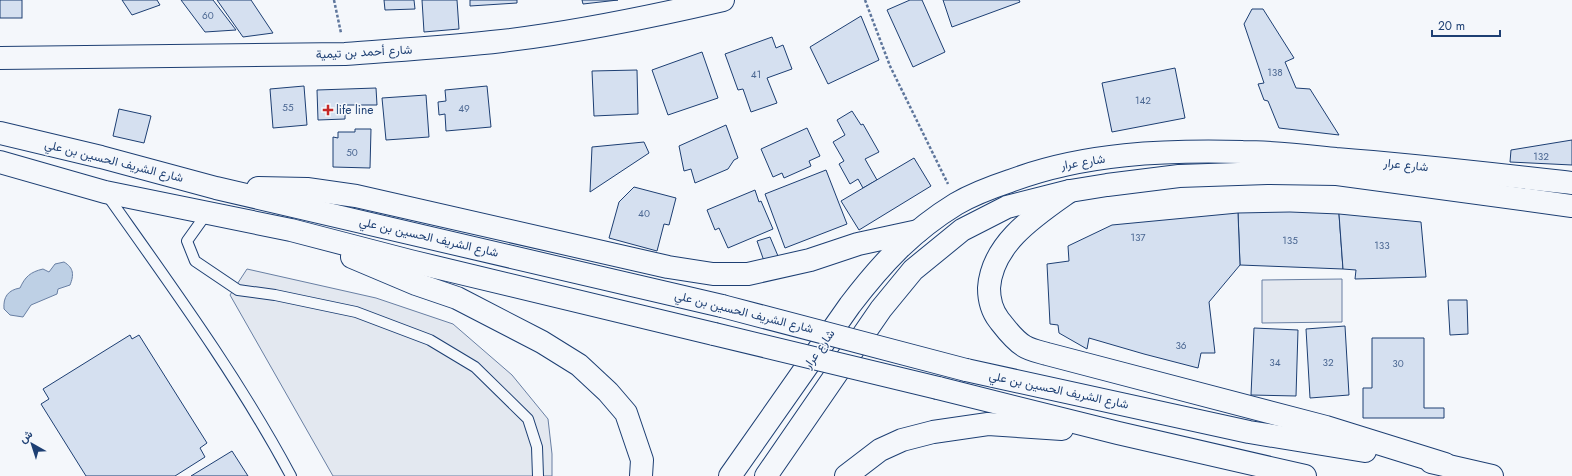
<svg xmlns="http://www.w3.org/2000/svg" width="1572" height="476" viewBox="0 0 1572 476" font-family="Jost,Vazirmatn,sans-serif">
	<rect width="100%" height="100%" fill="#f4f7fb"/>
	<g fill="#e3e8f0" stroke="#687fa3">
		<polygon points="247,269 376,298 453,324 512,375 548,419 552,454 552,476 333,476 230,295"/>
		<polygon points="1342,279 1342,322 1262,323 1262,280"/>
	</g>
	<path fill="#bed0e5" stroke="#687fa3" d="M64,262c10,6 10,13 6,23l-12,4 -1,5 -26,11 -8,12 -13,-2 -6,-6c-1,-12 4,-19 16,-21 5,-11 10,-16 23,-19l6,3 6,-8z"/>
	<g fill="#d5e0f0" stroke="#1d3f73">
		<rect x="0" y="0" width="22" height="18"/>
		<polygon points="122,0 157,0 160,5 132,15"/>
		<polygon points="181,0 213,0 236,30 205,32"/>
		<polygon points="217,0 251,0 273,33 243,37"/>
		<polygon points="384,0 414,0 415,9 385,10"/>
		<polygon points="422,0 457,0 459,29 424,32"/>
		<polygon points="470,0 517,0 517,3 470,6"/>
		<polygon points="582,0 618,0 583,4"/>
		<polygon points="910,0 922,0 945,52 913,67 887,10"/>
		<polygon points="943,0 1019,0 1020,2 952,27"/>
		<polygon points="1252,9 1263,9 1294,58 1285,62 1296,88 1310,89 1339,135 1279,128 1268,101 1264,100 1258,84 1264,83 1244,24"/>
		<polygon points="861,16 879,60 828,84 810,47"/>
		<polygon points="772,37 776,48 783,45 792,69 767,78 777,103 751,112 743,89 738,90 725,54"/>
		<polygon points="702,52 718,98 668,115 652,70"/>
		<polygon points="1175,68 1185,118 1112,132 1102,83"/>
		<polygon points="637,70 638,114 594,116 592,71"/>
		<polygon points="304,86 307,125 273,128 270,89"/>
		<polygon points="487,86 491,127 446,131 445,114 439,115 438,102 446,101 445,90"/>
		<polygon points="376,88 377,105 345,105 345,119 318,120 317,90"/>
		<polygon points="426,95 429,137 386,140 382,98"/>
		<polygon points="119,109 151,116 144,143 113,136"/>
		<polygon points="852,111 861,125 863,124 879,152 865,159 877,180 863,188 858,179 850,184 839,164 844,161 833,142 845,135 837,120"/>
		<polygon points="726,125 738,158 734,160 728,169 695,183 691,169 684,171 679,146"/>
		<polygon points="807,128 820,156 809,161 811,166 784,178 782,173 773,177 761,149"/>
		<polygon points="355,129 371,129 370,168 333,167 333,137 338,138 338,132 355,132"/>
		<polygon points="1572,140 1572,165 1510,162 1511,150"/>
		<polygon points="644,142 649,153 590,192 592,147"/>
		<polygon points="914,158 931,186 859,230 841,201"/>
		<polygon points="826,170 847,224 785,248 765,194"/>
		<polygon points="634,187 676,198 669,225 664,224 657,251 609,238 619,202"/>
		<polygon points="755,190 759,202 761,201 773,229 728,248 719,228 715,230 707,210"/>
		<polygon points="1290,212 1339,214 1343,269 1240,265 1238,213"/>
		<polygon points="1238,213 1240,265 1209,302 1215,353 1201,353 1198,368 1144,354 1089,338 1087,349 1059,333 1058,325 1050,324 1047,264 1069,261 1068,246 1112,225"/>
		<polygon points="1339,214 1421,222 1426,277 1355,279 1356,270 1343,269"/>
		<polygon points="770,237 778,256 764,261 757,241"/>
		<polygon points="1448,300 1467,300 1468,334 1450,335"/>
		<polygon points="1345,326 1349,395 1310,398 1306,329"/>
		<polygon points="1254,328 1298,330 1296,396 1251,395"/>
		<polygon points="130,335 132,339 139,335 207,443 200,448 205,457 175,476 86,476 41,404 49,399 43,389"/>
		<polygon points="1372,338 1424,338 1424,408 1444,408 1444,418 1363,418 1363,388 1372,388"/>
		<polygon points="232,451 248,476 191,476"/>
	</g>
	<g fill="none" stroke-linecap="round" stroke-linejoin="round">
		<g stroke="#1d3f73" stroke-width="12">
			<g id="service">
				<path d="M107,195c65,92 131,182 184,281"/>
				<polyline points="207,213 187,241 195,261 238,290 275,295 356,312 430,340 475,367 528,419 537,447 538,476"/>
			</g>
		</g>
		<g stroke="#1d3f73" stroke-width="24">
			<path id="tertiary" d="M0,58l345,-4c52,-4 105,-7 157,-13 75,-9 148,-24 221,-41"/>
		</g>
		<g stroke="#1d3f73" stroke-width="24">
			<g id="secondary">
				<path d="M730,476l120,-171c32,-42 62,-74 106,-101 17,-10 36,-17 54,-23 74,-28 155,-31 233,-29 31,0 63,4 93,7 79,6 157,15 236,24"/>
				<polyline points="766,476 881,309 913,270 962,230 1007,207 1070,191 1107,185 1179,176 1267,173 1337,174 1572,206"/>
			</g>
		</g>
		<g stroke="#1d3f73" stroke-width="24">
			<g id="primary">
				<polyline points="0,133 101,157 216,188 722,306"/>
				<polyline points="0,162 105,192 291,230 410,261 714,334"/>
				<polyline points="258,188 307,189 356,196 668,267 713,274 748,274 810,260 858,244 918,231"/>
				<path d="M1070,191c-34,24 -78,52 -81,97 0,12 3,23 10,32 7,9 15,20 25,26 6,4 16,6 23,8l279,73 119,37"/>
				<polyline points="352,257 416,284 457,298 542,342 579,365 608,392 626,413 642,460 641,476"/>
				<polyline points="966,370 1249,432 1365,451"/>
				<polyline points="938,388 1118,433 1305,476"/>
				<polyline points="1431,462 1492,476"/>
				<polyline points="846,476 880,450 902,440 933,432 988,424 1062,429"/>
			</g>
		</g>
		<g stroke="#5e769c" stroke-width="2.5" stroke-dasharray="3 2" stroke-linecap="butt">
			<polyline points="334,0 341,33"/>
			<polyline points="865,0 890,66 948,184"/>
		</g>
		<use href="#service" stroke="#f4f7fb" stroke-width="10"/>
		<use href="#tertiary" stroke="#f4f7fb" stroke-width="22"/>
		<use href="#secondary" stroke="#f4f7fb" stroke-width="22"/>
		<use href="#primary" stroke="#f4f7fb" stroke-width="22"/>
		<g stroke="#1d3f73" stroke-width="24" stroke-linecap="butt">
			<g id="primary-bridge">
				<polyline points="722,306 966,370"/>
				<polyline points="714,334 938,388"/>
			</g>
		</g>
		<use href="#primary-bridge" stroke="#f4f7fb" stroke-width="22"/>
	</g>
	<path fill="#c62828" stroke="#f4f7fb" stroke-width="1.5" d="M326 104h4v4h4v4h-4v4h-4v-4h-4v-4h4z"/>
	<g text-anchor="middle" stroke-width="3" stroke-linejoin="round" paint-order="stroke">
		<g font-size="10" fill="#4b6792">
			<text x="208" y="19">60</text>
			<text x="1275" y="76">138</text>
			<text x="756" y="78">41</text>
			<text x="1143" y="104">142</text>
			<text x="288" y="111">55</text>
			<text x="464" y="112">49</text>
			<text x="352" y="156">50</text>
			<text x="1541" y="160">132</text>
			<text x="644" y="217">40</text>
			<text x="1138" y="241">137</text>
			<text x="1290" y="244">135</text>
			<text x="1382" y="249">133</text>
			<text x="1181" y="349">36</text>
			<text x="1275" y="366">34</text>
			<text x="1328" y="366">32</text>
			<text x="1398" y="367">30</text>
		</g>
		<g font-size="12" fill="#1d3f73" stroke="#f4f7fb">
			<text transform="translate(364 52) rotate(-3)" y="4">شارع أحمد بن تيمية</text>
			<text transform="translate(114 161) rotate(14)" y="4">شارع الشريف الحسين بن علي</text>
			<text transform="translate(1083 162) rotate(-9)" y="4">شارع عرار</text>
			<text transform="translate(1406 165) rotate(6)" y="4">شارع عرار</text>
			<text transform="translate(429 237) rotate(13)" y="4">شارع الشريف الحسين بن علي</text>
			<text transform="translate(744 312) rotate(14)" y="4">شارع الشريف الحسين بن علي</text>
			<text transform="translate(819 349) rotate(-55)" y="4">شارع عرار</text>
			<text transform="translate(1059 390) rotate(12)" y="4">شارع الشريف الحسين بن علي</text>
		</g>
		<g font-size="12" fill="#1d3f73" stroke="#f4f7fb" text-anchor="start">
			<text x="336" y="114">life line</text>
		</g>
	</g>
	<g transform="translate(32 444) rotate(321)" stroke="#f4f7fb" stroke-width="3" paint-order="stroke">
	<path d="M0-3L7 15L0 10L-7 15Z" fill="#1d3f73"/>
	<text y="-6" font-size="11" font-weight="bold" text-anchor="middle" fill="#1d3f73">ش</text>
	</g>
	<path d="M1432 30v6h68v-6" fill="none" stroke="#1d3f73" stroke-width="2"/>
	<text x="1438" y="30" font-size="12" fill="#1d3f73" stroke="#f4f7fb" stroke-width="3" paint-order="stroke">20 m</text>
</svg>
